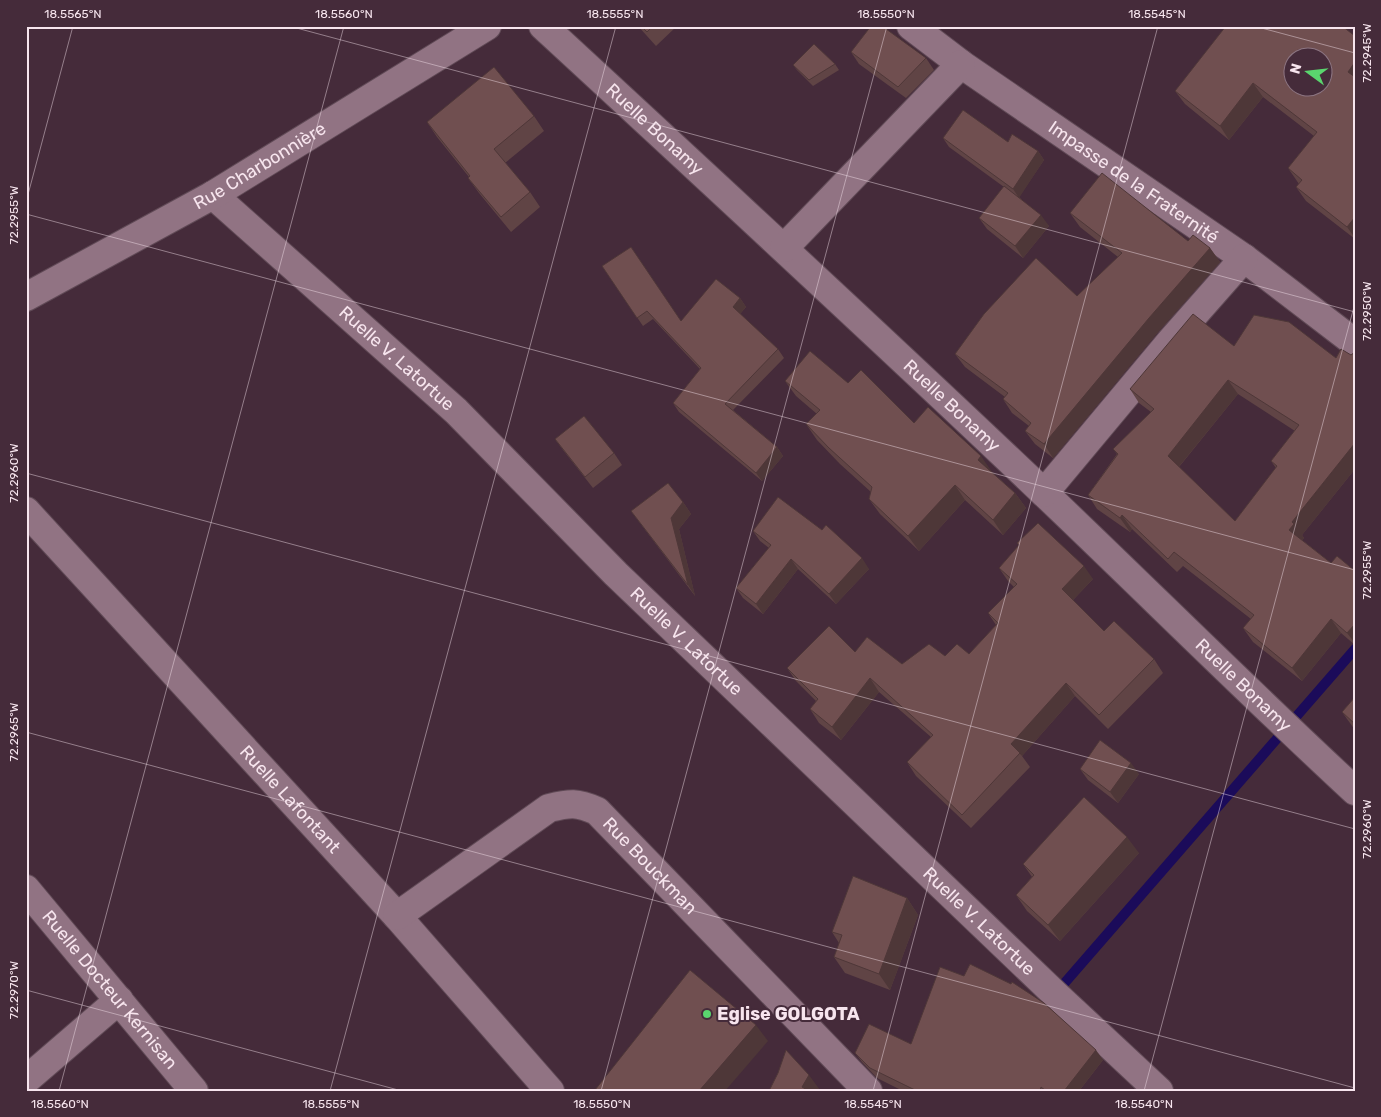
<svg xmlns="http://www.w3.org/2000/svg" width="1381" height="1117" viewBox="0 0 1381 1117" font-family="Rubik,sans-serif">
	<rect width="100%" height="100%" fill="#452b3a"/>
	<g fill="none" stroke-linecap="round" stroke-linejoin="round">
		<polyline stroke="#1b0b5a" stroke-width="10" points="1055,994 1355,649"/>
		<g stroke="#604a56" stroke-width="30">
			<g id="minor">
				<path id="s1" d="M543,26c168,155 335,309 500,466 104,99 206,201 312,299"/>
				<path id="s2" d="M911,26l50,38 283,194 111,85"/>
				<path id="s3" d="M213,195l243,216 160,163 439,420 104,97"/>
				<polyline points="784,248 961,64"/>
				<path id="s4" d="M26,297l187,-102 274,-169"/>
				<polyline points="1044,493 1170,342 1244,258"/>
				<path id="s5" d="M26,511l371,405 153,175"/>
				<path id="s6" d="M26,889l168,202"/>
				<path id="s7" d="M397,916l152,-108c21,-5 28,-6 48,3l271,280"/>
				<polyline points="26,1080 119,1000"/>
			</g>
		</g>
		<use href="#minor" stroke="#917383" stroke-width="28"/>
	</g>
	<g fill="#604445" fill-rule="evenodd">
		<polygon points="638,26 677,26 656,46"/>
		<polygon points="1355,36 1355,239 1306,201 1296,187 1299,184 1288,168 1314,136 1263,97 1229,140 1185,104 1175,91"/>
		<polygon points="851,52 926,58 934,70 906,98 859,64"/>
		<polygon points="835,64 839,70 813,86 797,70 793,65"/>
		<polygon points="534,116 544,131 505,163 530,192 540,207 511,232 479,193 468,178 469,177 437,137 427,122"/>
		<polygon points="943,138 1008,142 1038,151 1044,160 1019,197 1049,226 1023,258 987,229 979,218 1004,187 949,147"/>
		<polygon points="1070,213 1188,241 1210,248 1220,262 1158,332 1053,458 1035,444 1025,431 1029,426 1012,413 1003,399 1005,397 965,367 955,354 1077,296 1118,257 1080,227"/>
		<polygon points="602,266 681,321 740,298 746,307 740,314 778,349 784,358 733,410 777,447 783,456 762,481 679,412 673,403 700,369 653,319 643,326"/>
		<path d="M1234,346l102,12 15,-3 4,-3v117l-53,66 2,3 -2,2 29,23 24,8v74l-14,-12 -39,48 -49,-39 -10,-14 8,-9 -68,-53 -6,6 -45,-43 -2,3 -33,-23 -9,-14 29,-41 -4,-5 38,-37 -12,-9 -9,-14zM1238,394l57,37 -24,30 5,7 -41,53 -56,-54z"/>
		<polygon points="785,381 848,383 914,423 992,472 1015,493 1026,508 1003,535 965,500 919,551 880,514 869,499 871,492 840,464 817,440 806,424 817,414 796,396"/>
		<polygon points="555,439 614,453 622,465 593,488 563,450"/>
		<polygon points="683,502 691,514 679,529 695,596 631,511"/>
		<polygon points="753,531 869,569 836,604 798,569 763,614 743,598 736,588 769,548 760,541"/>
		<polygon points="1017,543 1093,579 1073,600 1104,631 1154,659 1163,673 1108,729 1075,696 1022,756 1030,767 971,828 916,776 907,762 931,737 879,692 841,740 819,723 810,709 816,701 796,681 787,668 855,652 902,664 945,656 969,654 996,625 988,613 1014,587 1008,581 999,568 1019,545"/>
		<polygon points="1355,697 1355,730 1342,712"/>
		<polygon points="1080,769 1139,774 1118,803 1088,780"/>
		<polygon points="1139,853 1060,941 1027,911 1016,895 1032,877 1023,864"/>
		<polygon points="907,898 918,915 890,990 845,973 834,957 839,943 832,932"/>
		<polygon points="964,976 1103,1060 1079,1091 903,1091 877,1078 862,1062 855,1053 911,1044"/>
	</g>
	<g fill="#4e3738">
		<polygon points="1355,62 1355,82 1348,72"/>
		<polygon points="1253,83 1263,97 1229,140 1220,126"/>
		<polygon points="1038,151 1044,160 1019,198 1013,189"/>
		<polygon points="1041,215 1049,226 1023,258 1015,246"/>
		<polygon points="1355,217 1355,238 1347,227"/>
		<polygon points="1210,248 1220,262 1158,332 1053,458 1044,444 1149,318"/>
		<polygon points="740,298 746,307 739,315 733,307"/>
		<polygon points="1228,380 1238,394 1177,469 1168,456"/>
		<polygon points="1355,443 1355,469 1302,535 1304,538 1299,544 1289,530 1292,522"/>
		<polygon points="777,447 783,456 762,481 756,473"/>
		<polygon points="981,456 992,472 978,460"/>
		<polygon points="955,485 965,500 919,551 908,536"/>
		<polygon points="1015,493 1026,508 1003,535 993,520"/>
		<polygon points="683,502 691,514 679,529 695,596 688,585 671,518"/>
		<polygon points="1122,515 1132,529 1130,532 1120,518"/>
		<polygon points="862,558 869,569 836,604 829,594"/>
		<polygon points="791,559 798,569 763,614 756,604"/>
		<polygon points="1084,566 1093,579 1071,602 1062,589"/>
		<polygon points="1331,619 1341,633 1302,681 1292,668"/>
		<polygon points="1355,624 1355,643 1347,633"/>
		<polygon points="870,678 879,692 841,740 832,727"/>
		<polygon points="1066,683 1075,696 1022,756 1011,744"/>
		<polygon points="1131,763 1139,774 1118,803 1110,792"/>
		<polygon points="1127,837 1139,853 1060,941 1048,925"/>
		<polygon points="907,898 918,915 890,990 879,974"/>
		<polygon points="756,1025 768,1041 725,1091 699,1091"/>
		<polygon points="1096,1050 1103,1060 1079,1091 1064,1091"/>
		<polygon points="809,1075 820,1090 819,1091 804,1091 802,1087"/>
	</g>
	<g fill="#704f50" stroke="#4e3738" fill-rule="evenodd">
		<polygon points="641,26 653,26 647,32"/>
		<polygon points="871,26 882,26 926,58 898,87 851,52"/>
		<path d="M1226,26h116l13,10v26l-7,10 7,5v140l-8,10 -51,-40 6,-7 -14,-12 29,-36 -64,-49 -33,43 -45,-35zM1294,58h30v30h-30z"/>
		<polygon points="814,44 835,64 809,80 793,65"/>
		<polygon points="494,67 534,116 494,149 530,192 501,217 468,178 470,176 427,122"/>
		<polygon points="963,110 1008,142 1012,134 1038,151 1013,189 943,138"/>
		<polygon points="1102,173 1188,241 1193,235 1210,248 1149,318 1044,444 1025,431 1031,423 1003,399 1008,393 955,354 984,314 1036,258 1077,296 1122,253 1070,213"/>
		<polygon points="1004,186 1041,215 1015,246 979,218"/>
		<polygon points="631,247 681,321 716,279 740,298 733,307 778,349 725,404 777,447 756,473 673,403 701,368 647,311 637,318 602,266"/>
		<path d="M1193,314l41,32 20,-31 35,7 47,36 5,-9 10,6 4,-3v91l-63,79 2,2 -5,6 42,33 6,-7 18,15v53l-8,9 -16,-14 -39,49 -49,-40 11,-13 -80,-63 -6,7 -46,-44 -2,3 -32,-23 30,-41 -5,-5 41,-40 -24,-20zM1228,380l71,45 -28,36 6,5 -42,55 -67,-65z"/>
		<polygon points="810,351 848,383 861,370 914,423 928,407 981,456 978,460 1015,493 993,520 955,485 908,536 869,499 872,487 829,448 806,424 820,410 785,381"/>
		<polygon points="584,416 614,453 585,477 555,439"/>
		<polygon points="668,483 683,502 671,518 688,585 631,511"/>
		<polygon points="778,497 822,530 826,525 862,558 829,594 791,559 756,604 736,588 771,545 753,531"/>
		<polygon points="1038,523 1084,566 1062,589 1104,631 1114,621 1154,659 1099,715 1066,683 1011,744 1020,753 962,815 907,762 933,735 870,678 832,727 810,709 818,699 787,668 829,626 855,652 867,637 902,664 929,644 945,656 957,644 969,654 998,623 988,613 1017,584 999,568 1019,545 1017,543"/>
		<polygon points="1355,697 1355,724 1342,712"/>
		<polygon points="1100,740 1131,763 1110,792 1080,769"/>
		<polygon points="1084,797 1127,837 1048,925 1016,895 1034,875 1023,864"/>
		<polygon points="853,876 907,898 879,974 834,957 842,935 832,932"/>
		<polygon points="970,964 1011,984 1012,982 1044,1003 1096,1050 1064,1091 1046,1091 1041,1087 1040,1091 917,1091 870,1068 855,1053 869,1024 911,1044 940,967 964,976"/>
		<polygon points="690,970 756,1025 699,1091 596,1091 595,1090"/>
		<polygon points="786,1050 809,1075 802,1087 809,1091 769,1091 778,1073"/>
	</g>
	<path fill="none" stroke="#f7e5ee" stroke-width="1" stroke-opacity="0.45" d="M289,26l1066,286M1254,26l101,27M26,202l47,-176M26,214l1329,356M26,473l1329,356M26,732l1329,356M26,990l376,101M59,1091l285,-1065M330,1091l286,-1065M601,1091l286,-1065M873,1091l285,-1065M1144,1091l211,-788"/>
	<circle fill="#5ad56e" stroke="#452b3a" stroke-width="2" cx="707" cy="1014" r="5"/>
	<g text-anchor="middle" stroke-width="4" stroke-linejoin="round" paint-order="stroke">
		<g font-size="18" fill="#f7e5ee" stroke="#452b3a">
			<text dy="6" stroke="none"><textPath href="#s1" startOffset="152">Ruelle Bonamy</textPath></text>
			<text dy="6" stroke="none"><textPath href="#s4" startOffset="268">Rue Charbonnière</textPath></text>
			<text dy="6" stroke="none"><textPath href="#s2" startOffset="272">Impasse de la Fraternité</textPath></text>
			<text dy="6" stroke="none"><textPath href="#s3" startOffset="246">Ruelle V. Latortue</textPath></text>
			<text dy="6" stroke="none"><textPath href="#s1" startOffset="558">Ruelle Bonamy</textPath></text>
			<text dy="6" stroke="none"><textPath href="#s3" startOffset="651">Ruelle V. Latortue</textPath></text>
			<text dy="6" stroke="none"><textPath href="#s1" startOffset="962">Ruelle Bonamy</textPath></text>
			<text dy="6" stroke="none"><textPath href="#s5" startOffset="391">Ruelle Lafontant</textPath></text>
			<text dy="6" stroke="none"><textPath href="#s7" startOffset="312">Rue Bouckman</textPath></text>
			<text dy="6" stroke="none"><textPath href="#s3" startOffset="1056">Ruelle V. Latortue</textPath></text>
			<text dy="6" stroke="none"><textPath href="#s6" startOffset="131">Ruelle Docteur Kernisan</textPath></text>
		</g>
		<g font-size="18" font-weight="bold" fill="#f7e5ee" stroke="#452b3a" text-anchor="start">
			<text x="717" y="1020">Eglise GOLGOTA</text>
		</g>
	</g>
	<rect width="1381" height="1117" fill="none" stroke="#452b3a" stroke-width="55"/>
	<g transform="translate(1308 72) rotate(285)"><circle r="24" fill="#452b3a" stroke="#8c7582"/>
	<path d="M0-4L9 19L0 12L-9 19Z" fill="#5ad56e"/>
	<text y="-8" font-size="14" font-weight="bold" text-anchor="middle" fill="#f7e5ee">N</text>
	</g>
	<rect x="28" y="28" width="1326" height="1062" fill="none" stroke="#f7e5ee" stroke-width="2"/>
	<g font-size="12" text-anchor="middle" fill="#f7e5ee">
		<text x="73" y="18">18.5565°N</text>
		<text x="344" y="18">18.5560°N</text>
		<text x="615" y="18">18.5555°N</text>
		<text x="886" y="18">18.5550°N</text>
		<text x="1157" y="18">18.5545°N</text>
		<text transform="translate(1367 53) rotate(-90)" y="4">72.2945°W</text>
		<text transform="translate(14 215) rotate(-90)" y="4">72.2955°W</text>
		<text transform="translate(1367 311) rotate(-90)" y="4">72.2950°W</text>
		<text transform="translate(14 473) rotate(-90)" y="4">72.2960°W</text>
		<text transform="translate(1367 570) rotate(-90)" y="4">72.2955°W</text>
		<text transform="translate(14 732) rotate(-90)" y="4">72.2965°W</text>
		<text transform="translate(1367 829) rotate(-90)" y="4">72.2960°W</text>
		<text transform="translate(14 990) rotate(-90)" y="4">72.2970°W</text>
		<text x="60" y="1108">18.5560°N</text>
		<text x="331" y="1108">18.5555°N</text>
		<text x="602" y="1108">18.5550°N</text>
		<text x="873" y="1108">18.5545°N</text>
		<text x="1144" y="1108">18.5540°N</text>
	</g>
</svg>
